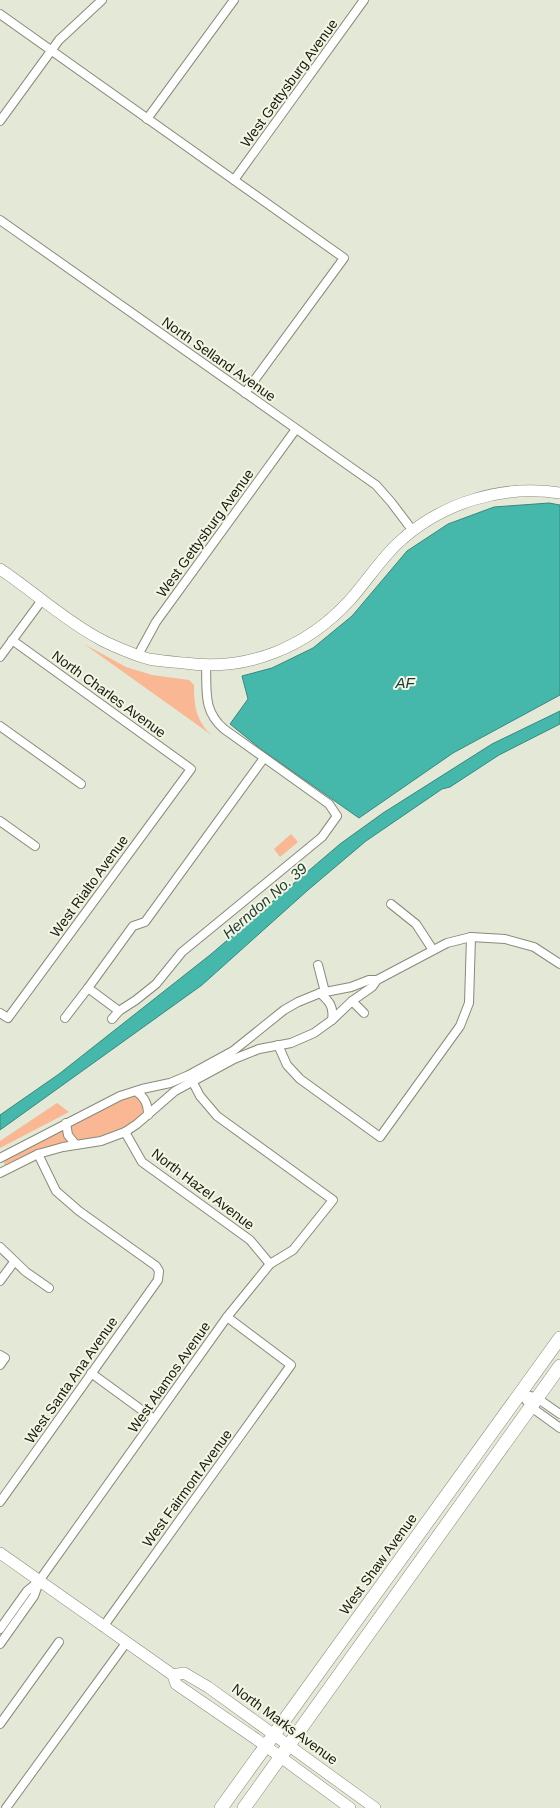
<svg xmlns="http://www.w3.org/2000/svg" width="560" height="1808" viewBox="0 0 560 1808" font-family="Arial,sans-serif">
	<rect width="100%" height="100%" fill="#e4e8d6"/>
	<g fill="#f9b794">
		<path d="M84,644l42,23 26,8 37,5 5,5c0,21 2,37 19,51z"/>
		<polygon points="291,834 298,842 280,857 274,849"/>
		<path d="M132,1096c6,1 10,4 11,10 5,20 -49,33 -64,35l-7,-6 -1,-10 44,-22z"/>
		<polygon points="57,1103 69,1112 0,1148 0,1141"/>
		<polygon points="63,1129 64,1136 69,1143 7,1166 4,1164 5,1159"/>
	</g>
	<g fill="#45b7ab" stroke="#38887d">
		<polygon points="549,503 560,505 560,695 453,753 359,818 262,750 230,724 248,699 242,676 272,668 313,648 352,616 407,551 448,524 494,507"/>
		<polygon points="560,711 560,724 499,755 450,787 442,789 366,841 308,890 202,985 0,1130 0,1115 59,1074 210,955 340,844 383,813 492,744"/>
	</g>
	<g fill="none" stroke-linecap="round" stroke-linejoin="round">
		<g stroke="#888b7a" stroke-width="10">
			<g id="street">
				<polyline points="0,14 344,258 245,393"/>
				<polyline points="147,119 234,0"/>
				<polyline points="0,121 59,40 102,0"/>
				<polyline points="234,180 364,0"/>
				<polyline points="0,220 376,485 391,502 413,531"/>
				<polyline points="138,655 156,622 296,429"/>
				<polyline points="0,657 42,600"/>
				<polyline points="0,726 81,784"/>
				<polyline points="0,821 35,846"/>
				<polyline points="391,904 416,924 433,950"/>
				<polyline points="318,965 325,992"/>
				<path d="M320,993c10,9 14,14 12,27"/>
				<polyline points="352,1001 364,1013"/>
				<polyline points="119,1011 88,988 133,926 145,922 264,758"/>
				<polyline points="0,1013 8,1018 191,769 12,640"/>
				<polyline points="65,1018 88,988"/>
				<path d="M112,1019l7,-8 17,-11 20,-16 26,-32 140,-115 15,-21 -8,-12 -105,-75c-21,-18 -17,-37 -18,-63"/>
				<polyline points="278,1045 287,1065 300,1079 380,1137 460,1026 469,1003 471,937"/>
				<path d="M136,1091c9,7 12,13 12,24"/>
				<polyline points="66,1123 68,1135 76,1145"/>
				<polyline points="125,1132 142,1162 250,1240 270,1264"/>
				<polyline points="0,1158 120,1096 142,1089 170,1083 189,1075 233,1051 284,1010 298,1002 320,993 351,987 369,980 377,980"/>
				<polyline points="0,1173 38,1154 63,1147 101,1141 125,1132 137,1124 175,1091 234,1059 259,1049 291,1043 314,1033 332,1020 352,1001 372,987 377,980 447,943 471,937 505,939 534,947 560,964"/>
				<polyline points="0,1247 26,1272 49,1288"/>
				<polyline points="0,1281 14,1262"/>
				<polyline points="0,1355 5,1358 0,1365"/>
				<polyline points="91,1373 154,1419"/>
				<polyline points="521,1393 531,1407 560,1428"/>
				<polyline points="521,1393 537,1398 560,1414"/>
				<polyline points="0,1502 158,1280 159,1271 156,1266 79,1211 56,1191 38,1154"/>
				<polyline points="103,1627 291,1365 227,1317"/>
				<polyline points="0,1629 27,1591 39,1581 227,1317 270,1264 293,1250 333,1200 217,1116 200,1096 189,1075"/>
				<polyline points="0,1644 34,1596 39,1582"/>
				<polyline points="0,1724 59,1642"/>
				<polyline points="6,1808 126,1643"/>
			</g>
		</g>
		<g stroke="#888b7a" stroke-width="12">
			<g id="secondary">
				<path d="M0,569c33,22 63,50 98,69 10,6 39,18 51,21 11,2 24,3 35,4 64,9 123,-16 166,-63 17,-19 30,-40 48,-57 43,-40 104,-59 162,-50"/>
				<polyline points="0,1553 173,1675 176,1684 256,1739 350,1808"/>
				<polyline points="173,1675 184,1673 208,1687 375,1808"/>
			</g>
		</g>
		<g stroke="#888b7a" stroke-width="14">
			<g id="primary">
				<polyline points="221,1808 560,1338"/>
				<polyline points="244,1808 560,1366"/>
			</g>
		</g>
		<use href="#street" stroke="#fff" stroke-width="8"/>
		<use href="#secondary" stroke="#fff" stroke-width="11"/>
		<use href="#primary" stroke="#fff" stroke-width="13"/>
	</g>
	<g text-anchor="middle" stroke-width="4" stroke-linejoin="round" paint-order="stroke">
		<g font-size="14" fill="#181912" stroke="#f2f6e3">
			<text transform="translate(289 83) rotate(-54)" y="5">West Gettysburg Avenue</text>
			<text transform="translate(219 359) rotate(35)" y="5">North Selland Avenue</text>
			<text transform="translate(205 533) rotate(-54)" y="5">West Gettysburg Avenue</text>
			<text transform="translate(109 694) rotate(36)" y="5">North Charles Avenue</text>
			<text transform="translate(89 886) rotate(-54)" y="5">West Rialto Avenue</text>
			<text transform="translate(203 1189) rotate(37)" y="5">North Hazel Avenue</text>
			<text transform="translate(169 1377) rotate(-55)" y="5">West Alamos Avenue</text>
			<text transform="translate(71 1380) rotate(-55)" y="5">West Santa Ana Avenue</text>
			<text transform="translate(187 1488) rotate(-54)" y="5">West Fairmont Avenue</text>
			<text transform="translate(378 1564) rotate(-54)" y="5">West Shaw Avenue</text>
			<text transform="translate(285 1724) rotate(36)" y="5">North Marks Avenue</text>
		</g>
		<g font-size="15" font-style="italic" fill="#1f3935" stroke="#f2f6e3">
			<text x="405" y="688">AF</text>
			<text transform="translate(265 901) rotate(-41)" y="5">Herndon No. 39</text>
		</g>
	</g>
</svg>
